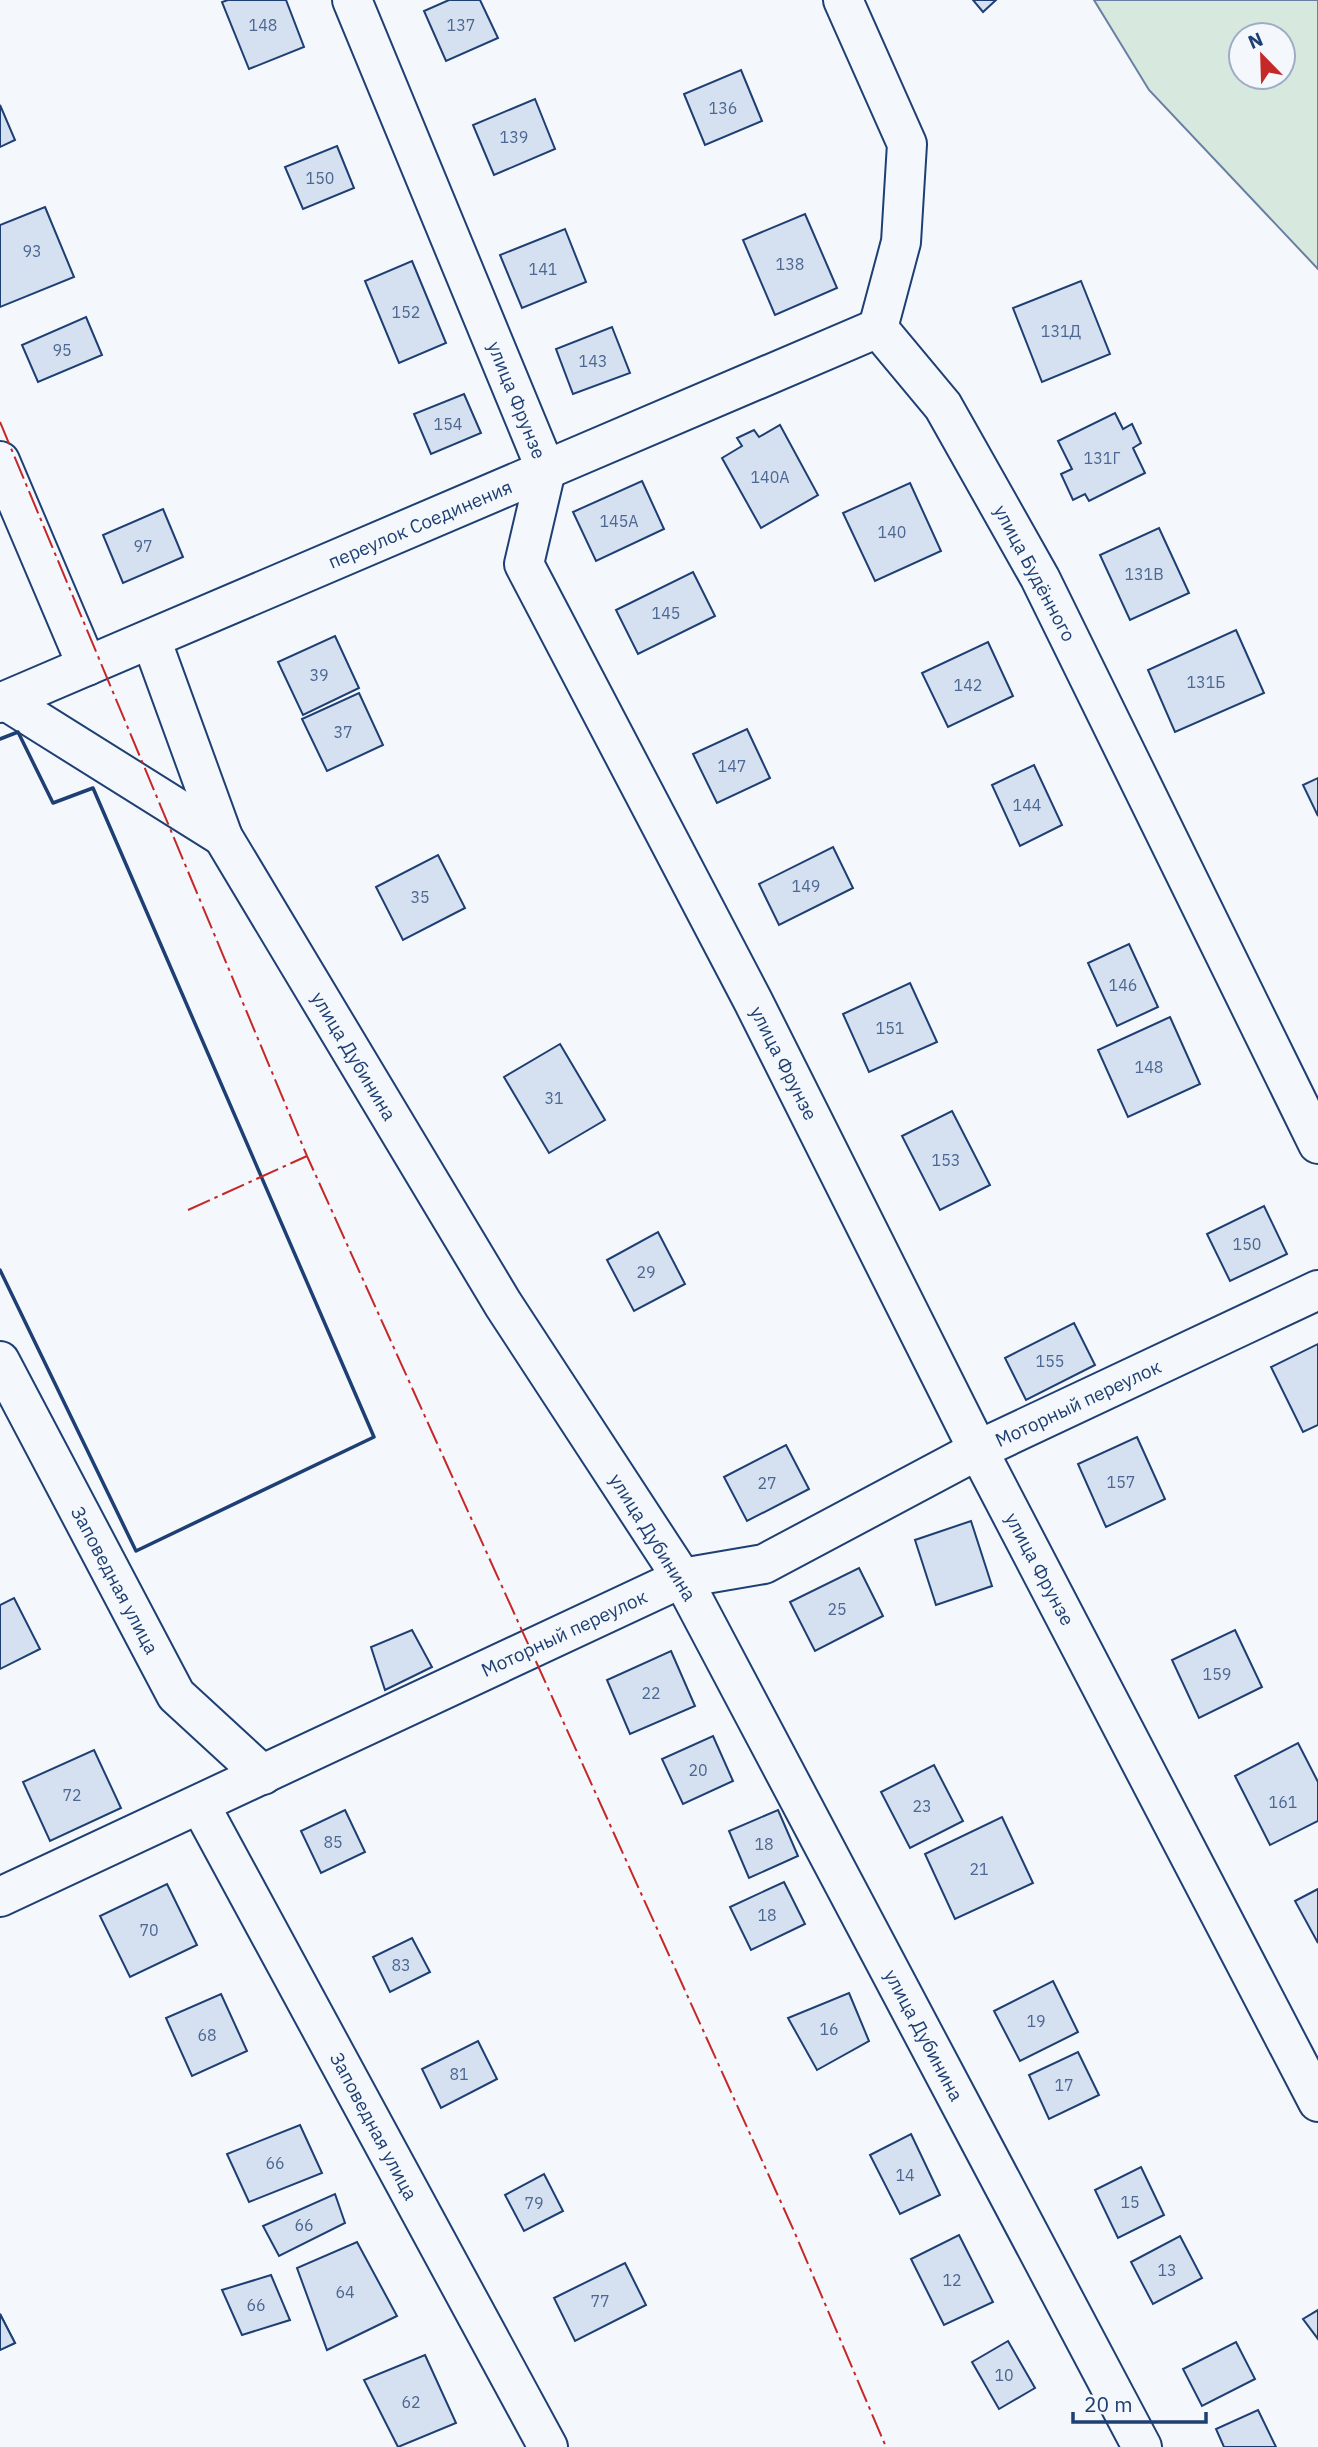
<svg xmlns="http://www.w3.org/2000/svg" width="1318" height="2447" viewBox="0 0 1318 2447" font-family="'IBM Plex Sans',sans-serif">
	<rect width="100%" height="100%" fill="#f4f7fb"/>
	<path fill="#d7e8df" stroke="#687fa3" stroke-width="2" fill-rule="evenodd" d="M1094,0h224v269l-169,-179zM1241,35h42v42h-42z"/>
	<g fill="#d5e0f0" stroke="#1d3f73" stroke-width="2">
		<polygon points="228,0 286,0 304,47 249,69 222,2"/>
		<polygon points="449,0 480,0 498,38 446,61 424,11"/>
		<polygon points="973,0 996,0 983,12"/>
		<polygon points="741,70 762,121 705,145 684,94"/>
		<polygon points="535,99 555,149 494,175 473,125"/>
		<polygon points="0,105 15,140 0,147"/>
		<polygon points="337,146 354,188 303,209 285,167"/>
		<polygon points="45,207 74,277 0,307 0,225"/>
		<polygon points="805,214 837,288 775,315 743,240"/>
		<polygon points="565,229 586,282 522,308 500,255"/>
		<polygon points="412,261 446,343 399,363 365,281"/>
		<polygon points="1081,281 1110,354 1042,382 1013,308"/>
		<polygon points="86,317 102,355 38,382 22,345"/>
		<polygon points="612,327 630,373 573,394 556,349"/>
		<polygon points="464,394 481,433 431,454 414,414"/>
		<polygon points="1115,413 1123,429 1132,424 1141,443 1133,448 1145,473 1089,501 1085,494 1073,500 1061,474 1072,469 1058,441"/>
		<polygon points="780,425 818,495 761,528 722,458 742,446 737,438 754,430 759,437"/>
		<polygon points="642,481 664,529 596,561 573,512"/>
		<polygon points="910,483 941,551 875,581 843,513"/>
		<polygon points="163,509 183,557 123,583 103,535"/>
		<polygon points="1159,528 1189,593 1130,620 1100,555"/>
		<polygon points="693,572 715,616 638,654 616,610"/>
		<polygon points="1236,630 1264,693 1175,732 1148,670"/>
		<polygon points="335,636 359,688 303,715 278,662"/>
		<polygon points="988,642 1013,696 948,727 922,673"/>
		<polygon points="359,693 383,745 327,771 302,719"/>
		<polygon points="747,729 770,778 717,803 693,754"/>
		<polygon points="1034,765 1062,825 1020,846 992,785"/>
		<polygon points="1318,778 1318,816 1303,785"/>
		<polygon points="833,847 853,888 779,925 759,884"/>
		<polygon points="438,855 465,908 403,940 376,887"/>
		<polygon points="1129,944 1158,1007 1117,1026 1088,963"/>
		<polygon points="910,983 937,1042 869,1072 843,1014"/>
		<polygon points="1170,1017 1200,1084 1128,1117 1098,1050"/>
		<polygon points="560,1044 605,1120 549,1153 504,1077"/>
		<polygon points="952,1111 990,1185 940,1210 902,1136"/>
		<polygon points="1264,1206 1287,1254 1230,1281 1207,1234"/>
		<polygon points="658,1232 685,1284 634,1311 607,1260"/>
		<polygon points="1074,1323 1095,1365 1026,1400 1005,1358"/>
		<polygon points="1318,1344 1318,1425 1303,1432 1271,1367"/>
		<polygon points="1137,1437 1165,1499 1106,1527 1078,1464"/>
		<polygon points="786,1445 809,1489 747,1521 724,1477"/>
		<polygon points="971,1521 992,1586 936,1605 915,1540"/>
		<polygon points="859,1568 883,1616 815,1651 790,1602"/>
		<polygon points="14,1598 40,1649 0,1669 0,1605"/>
		<polygon points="412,1630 432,1667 385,1690 371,1647"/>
		<polygon points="1235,1630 1262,1687 1199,1718 1172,1660"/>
		<polygon points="671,1651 695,1706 630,1734 607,1680"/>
		<polygon points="713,1736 733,1781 683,1804 662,1759"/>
		<polygon points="1298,1743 1318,1782 1318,1821 1270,1845 1235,1776"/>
		<polygon points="94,1750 121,1808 50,1841 23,1782"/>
		<polygon points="934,1765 963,1821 910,1848 881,1792"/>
		<polygon points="345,1810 365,1852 321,1873 301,1831"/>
		<polygon points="778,1810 798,1856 749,1878 729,1831"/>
		<polygon points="1002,1817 1033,1883 955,1919 925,1854"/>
		<polygon points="784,1882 805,1924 751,1950 730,1907"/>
		<polygon points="167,1884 197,1945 130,1977 100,1916"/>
		<polygon points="1318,1889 1318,1943 1295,1901"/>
		<polygon points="412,1938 430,1972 390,1992 373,1957"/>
		<polygon points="1053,1981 1078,2032 1020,2061 994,2011"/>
		<polygon points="849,1993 869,2041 817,2070 788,2018"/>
		<polygon points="221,1994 247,2051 192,2076 166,2018"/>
		<polygon points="478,2041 497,2079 441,2108 422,2069"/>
		<polygon points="1078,2052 1099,2095 1049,2119 1029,2075"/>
		<polygon points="300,2125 322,2173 249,2202 227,2154"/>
		<polygon points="911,2134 940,2195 900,2214 870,2155"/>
		<polygon points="1141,2167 1164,2215 1118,2238 1095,2190"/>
		<polygon points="544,2174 563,2211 524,2231 505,2195"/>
		<polygon points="335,2194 345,2223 279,2256 263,2226"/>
		<polygon points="959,2235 993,2302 944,2325 911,2259"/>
		<polygon points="1180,2236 1202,2278 1153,2304 1131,2262"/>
		<polygon points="357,2242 397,2316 327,2350 297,2268"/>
		<polygon points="625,2263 646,2305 575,2341 554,2298"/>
		<polygon points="271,2275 290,2320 242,2335 222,2290"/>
		<polygon points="1318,2310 1318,2339 1303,2319"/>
		<polygon points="0,2314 15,2343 0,2350"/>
		<polygon points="0,2314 15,2343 0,2350"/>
		<polygon points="1008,2341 1035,2388 999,2409 972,2362"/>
		<polygon points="1236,2342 1255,2379 1202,2406 1183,2369"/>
		<polygon points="425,2355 456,2423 398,2447 364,2380"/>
		<polygon points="1258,2410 1276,2447 1224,2447 1216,2429"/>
	</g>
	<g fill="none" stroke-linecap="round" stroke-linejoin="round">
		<g stroke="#1d3f73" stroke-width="42">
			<g id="street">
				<polyline points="352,0 546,470 524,564 753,1001 978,1450 1318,2102"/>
				<polyline points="843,0 907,144 901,242 878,328 943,406 1040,578 1318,1144"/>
				<polyline points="0,461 87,666"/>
				<polyline points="151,639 223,837 503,1304 682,1578 1142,2447"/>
				<polyline points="6,701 223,837"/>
				<polyline points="0,703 878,328"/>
				<polyline points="0,1361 176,1695 263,1775"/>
				<polyline points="200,1805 548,2447"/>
				<polyline points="0,1897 682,1578 764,1564 978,1450 1318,1290"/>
			</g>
		</g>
		<use href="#street" stroke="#f4f7fb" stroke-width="38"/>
		<polyline stroke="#1d3f73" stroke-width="3.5" points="0,739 18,732 53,803 93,788 374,1437 136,1551 0,1270"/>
		<g stroke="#c62828" stroke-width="2" stroke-dasharray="24 5 3.5 5" stroke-linecap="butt">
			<polyline points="0,422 307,1156 794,2231 886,2447"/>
			<polyline points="188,1210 307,1156"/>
		</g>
	</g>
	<g text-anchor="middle" stroke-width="5" stroke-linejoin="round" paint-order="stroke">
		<g font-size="16" fill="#4b6792">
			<text x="263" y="31">148</text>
			<text x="461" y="31">137</text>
			<text x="723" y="114">136</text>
			<text x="514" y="143">139</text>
			<text x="320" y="184">150</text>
			<text x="32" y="257">93</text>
			<text x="790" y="270">138</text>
			<text x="543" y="275">141</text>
			<text x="406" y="318">152</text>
			<text x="1061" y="337">131Д</text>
			<text x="62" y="356">95</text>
			<text x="593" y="367">143</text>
			<text x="448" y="430">154</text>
			<text x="1102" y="464">131Г</text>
			<text x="770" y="483">140А</text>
			<text x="619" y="527">145А</text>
			<text x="892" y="538">140</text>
			<text x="143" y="552">97</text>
			<text x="1144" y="580">131В</text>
			<text x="666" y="619">145</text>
			<text x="319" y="681">39</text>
			<text x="1206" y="688">131Б</text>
			<text x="968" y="691">142</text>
			<text x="343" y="738">37</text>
			<text x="732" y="772">147</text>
			<text x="1027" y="811">144</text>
			<text x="806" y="892">149</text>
			<text x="420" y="903">35</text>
			<text x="1123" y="991">146</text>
			<text x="890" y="1034">151</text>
			<text x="1149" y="1073">148</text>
			<text x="554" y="1104">31</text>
			<text x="946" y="1166">153</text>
			<text x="1247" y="1250">150</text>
			<text x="646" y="1278">29</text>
			<text x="1050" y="1367">155</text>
			<text x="1121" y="1488">157</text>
			<text x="767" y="1489">27</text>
			<text x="837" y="1615">25</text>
			<text x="1217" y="1680">159</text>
			<text x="651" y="1699">22</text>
			<text x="698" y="1776">20</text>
			<text x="72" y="1801">72</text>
			<text x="1283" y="1808">161</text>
			<text x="922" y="1812">23</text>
			<text x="333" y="1848">85</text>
			<text x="764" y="1850">18</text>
			<text x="979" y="1875">21</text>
			<text x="767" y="1921">18</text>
			<text x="149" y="1936">70</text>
			<text x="401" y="1971">83</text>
			<text x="1036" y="2027">19</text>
			<text x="829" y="2035">16</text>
			<text x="207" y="2041">68</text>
			<text x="459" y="2080">81</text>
			<text x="1064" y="2091">17</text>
			<text x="275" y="2169">66</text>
			<text x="905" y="2181">14</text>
			<text x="1130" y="2208">15</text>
			<text x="534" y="2209">79</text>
			<text x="304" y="2231">66</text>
			<text x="1167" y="2276">13</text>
			<text x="952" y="2286">12</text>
			<text x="345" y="2298">64</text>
			<text x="600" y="2307">77</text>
			<text x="256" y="2311">66</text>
			<text x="1004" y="2381">10</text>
			<text x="411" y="2408">62</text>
		</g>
		<g font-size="19" fill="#1d3f73" stroke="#f4f7fb">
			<text transform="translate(517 400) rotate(68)" y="7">улица Фрунзе</text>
			<text transform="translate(420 524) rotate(-23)" y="7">переулок Соединения</text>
			<text transform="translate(1035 573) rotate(62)" y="7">улица Будённого</text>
			<text transform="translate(354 1056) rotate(59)" y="7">улица Дубинина</text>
			<text transform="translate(784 1063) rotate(63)" y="7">улица Фрунзе</text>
			<text transform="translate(1078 1403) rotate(-25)" y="7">Моторный переулок</text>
			<text transform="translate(653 1537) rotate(58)" y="7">улица Дубинина</text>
			<text transform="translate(1040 1569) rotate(62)" y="7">улица Фрунзе</text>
			<text transform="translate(115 1580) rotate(62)" y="7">Заповедная улица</text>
			<text transform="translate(564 1633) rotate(-25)" y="7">Моторный переулок</text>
			<text transform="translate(924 2035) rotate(62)" y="7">улица Дубинина</text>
			<text transform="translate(374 2126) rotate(62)" y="7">Заповедная улица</text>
		</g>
	</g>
	<g transform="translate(1262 56) rotate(337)"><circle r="33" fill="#f4f7fb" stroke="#9eadc5" stroke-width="2"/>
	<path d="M0-5L12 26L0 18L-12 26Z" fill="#c62828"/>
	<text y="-10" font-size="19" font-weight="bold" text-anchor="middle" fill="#1d3f73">N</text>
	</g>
	<path d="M1073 2412v10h133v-10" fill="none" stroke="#1d3f73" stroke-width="3.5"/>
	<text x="1084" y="2412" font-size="21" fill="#1d3f73" stroke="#f4f7fb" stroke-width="5" paint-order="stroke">20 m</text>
</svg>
